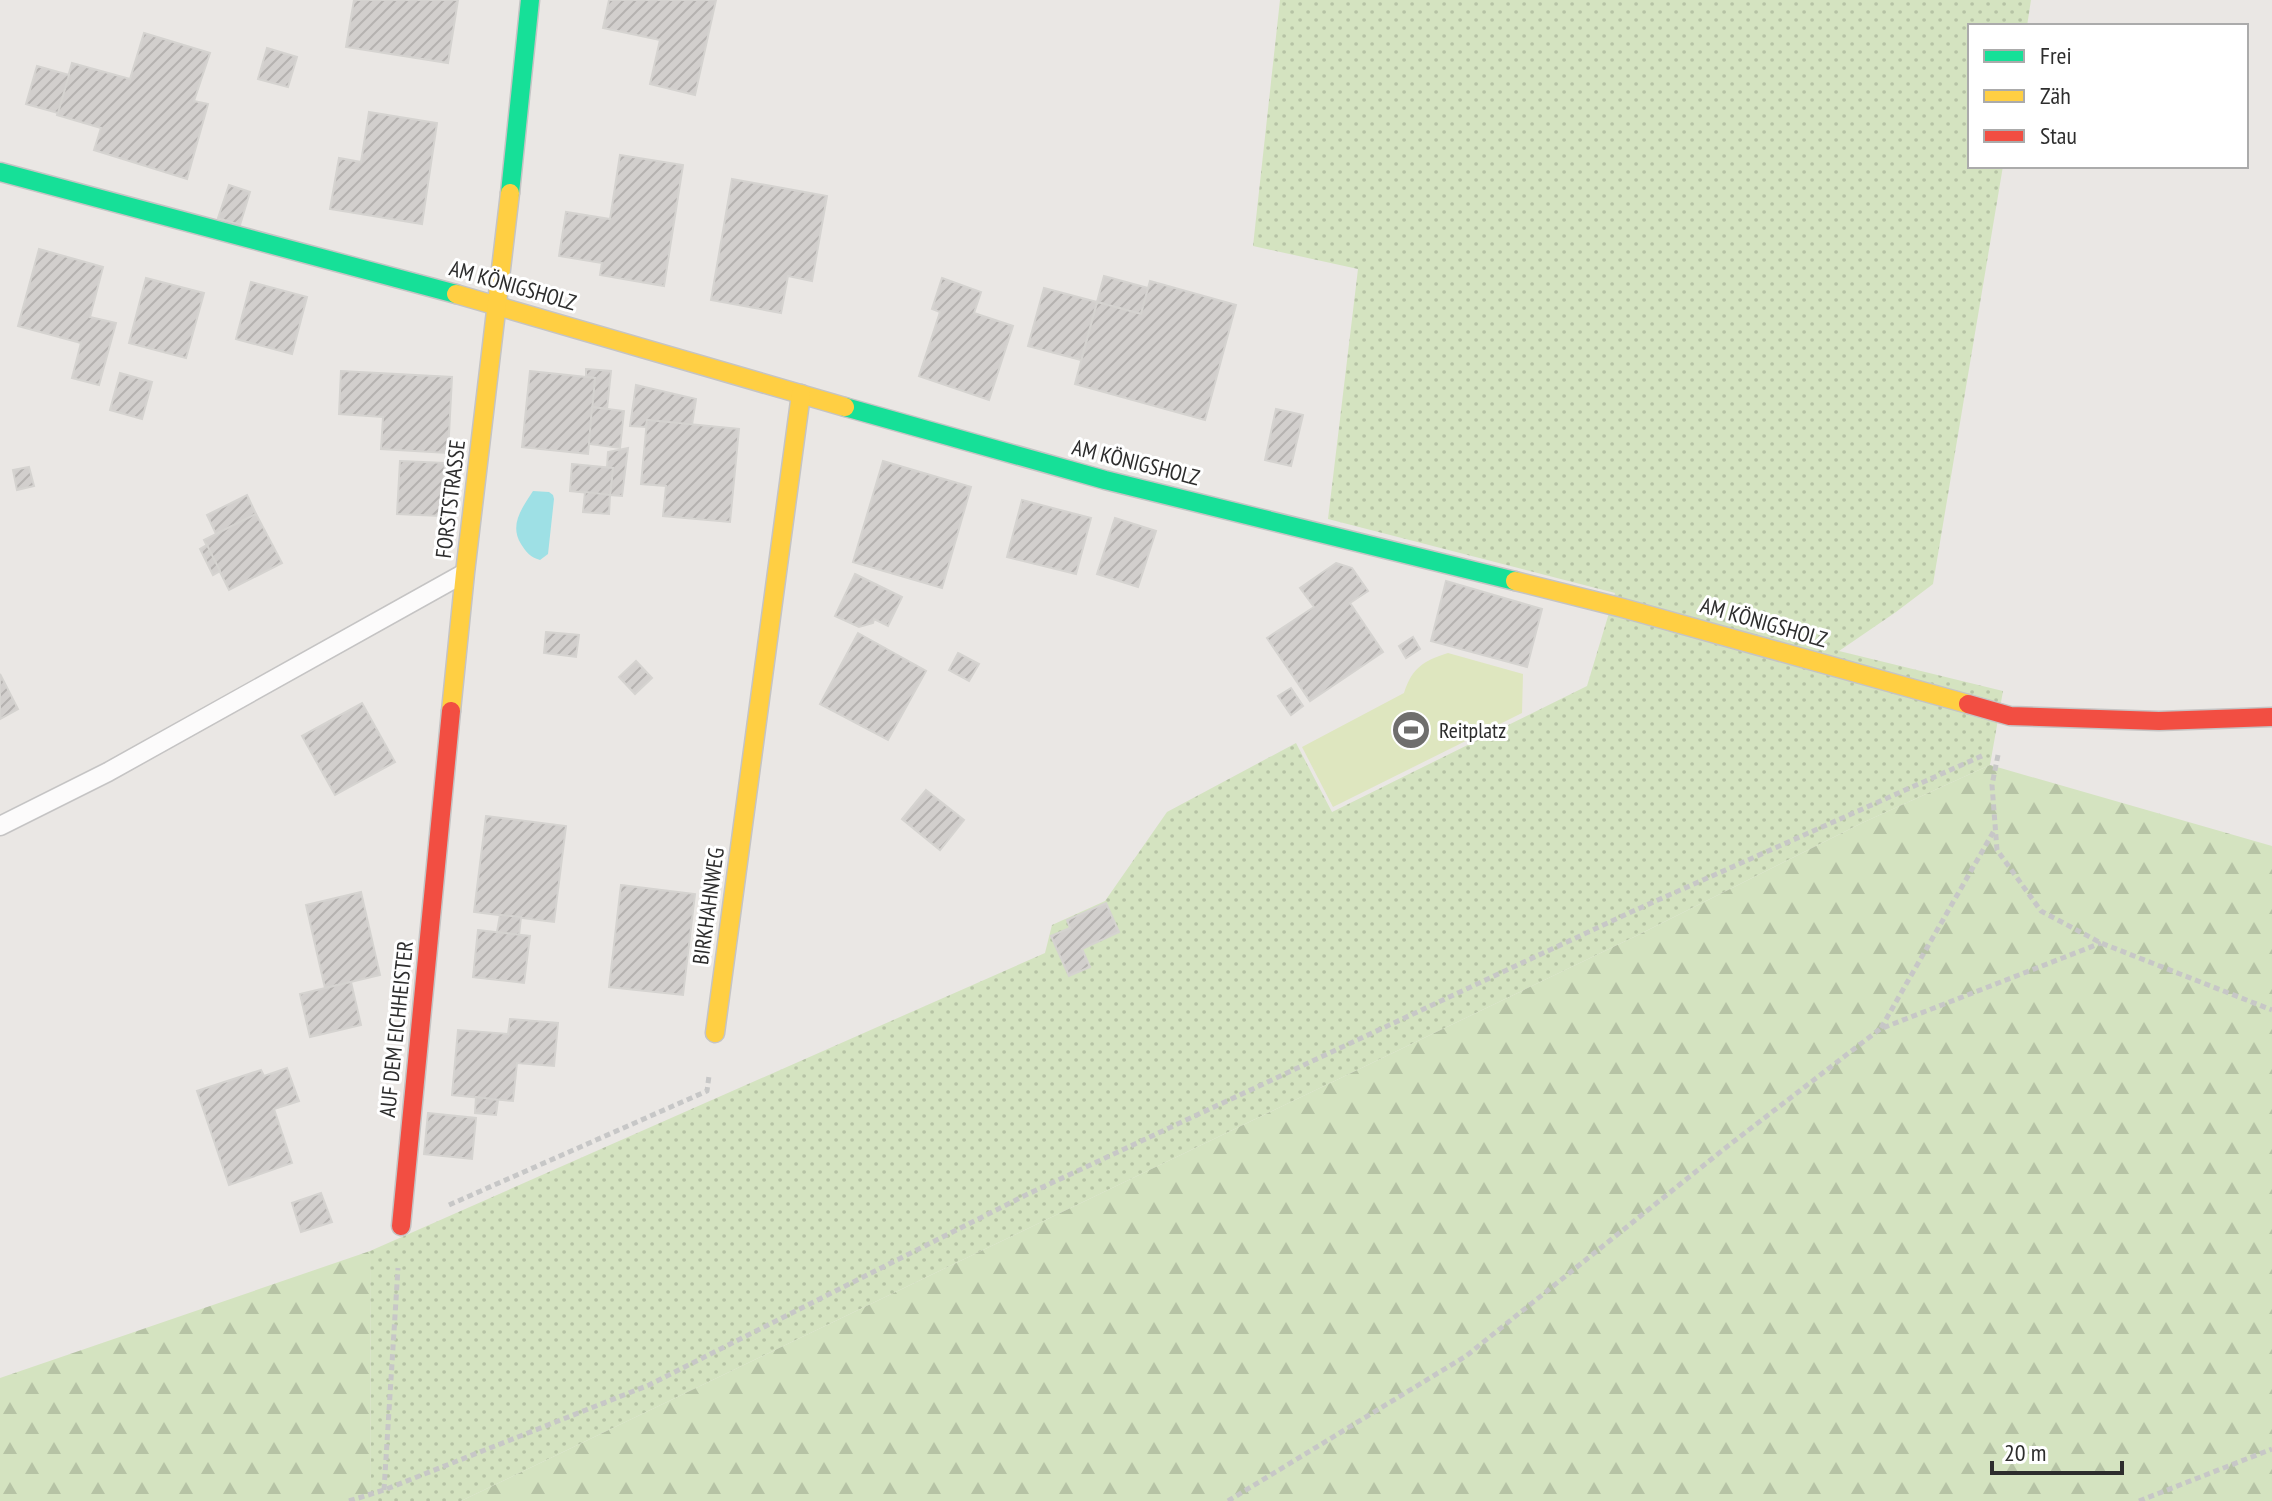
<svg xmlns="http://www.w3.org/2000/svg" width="2272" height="1501" viewBox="0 0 2272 1501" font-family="'PT Sans Narrow',sans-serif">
	<defs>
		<pattern id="grass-dots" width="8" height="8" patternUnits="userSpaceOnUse" patternTransform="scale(2)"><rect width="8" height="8" fill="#d4e3c0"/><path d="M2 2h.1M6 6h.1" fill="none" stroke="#b6c3a5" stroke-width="1.8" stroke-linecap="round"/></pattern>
		<pattern id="forest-firs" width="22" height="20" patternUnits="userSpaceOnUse" patternTransform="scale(2)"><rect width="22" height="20" fill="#d4e3c0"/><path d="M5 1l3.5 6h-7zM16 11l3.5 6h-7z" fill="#b6c3a5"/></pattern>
		<pattern id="building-hatch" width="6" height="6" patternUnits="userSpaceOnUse" patternTransform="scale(2)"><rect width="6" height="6" fill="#d2cfcd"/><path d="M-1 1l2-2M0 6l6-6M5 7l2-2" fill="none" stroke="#b5b2b0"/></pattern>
	</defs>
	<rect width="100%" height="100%" fill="#eae7e4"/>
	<polygon fill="url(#grass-dots)" points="1280,0 2031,0 2027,26 1970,26 1970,166 2003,166 1933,584 1896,612 1839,651 2003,691 1990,765 1862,823 1636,936 461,1501 371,1501 370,1251 1045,953 1052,925 1105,901 1167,812 1296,743 1332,812 1587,686 1615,593 1328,519 1358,269 1253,246"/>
	<g fill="url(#forest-firs)">
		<polygon points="1990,765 2272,846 2272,1501 461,1501 1636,936 1862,823"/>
		<polygon points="370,1251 371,1501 0,1501 0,1378"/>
	</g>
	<path fill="#dee6bf" d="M1448,653l75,21 -1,39 -189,94 -31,-60 102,-54c8,-25 19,-32 44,-40z"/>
	<path fill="#9ee0e5" d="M533,491l16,1 4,3 1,4 -6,55 -8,6c-10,-3 -13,-7 -19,-16 -12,-19 1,-36 12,-53z"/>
	<g fill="url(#building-hatch)" stroke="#d5d3d0" stroke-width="2">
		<polygon points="354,0 458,0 448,63 346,47"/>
		<polygon points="609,0 716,0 695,95 650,84 660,40 603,28"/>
		<polygon points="144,33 210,53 194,101 208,104 187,179 94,150 101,128 57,115 72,63 130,79"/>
		<polygon points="267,48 297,57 288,87 258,79"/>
		<polygon points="37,66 69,75 58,113 26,104"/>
		<polygon points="369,112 437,123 422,224 330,209 339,158 361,162"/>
		<polygon points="620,155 683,165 664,286 600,275 602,263 559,256 566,212 610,219"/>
		<polygon points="732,179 827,196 812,281 788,276 781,313 711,300"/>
		<polygon points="229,185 250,192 240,225 218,218"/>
		<polygon points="39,249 103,267 90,317 116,323 99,385 72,378 81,343 18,326"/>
		<polygon points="1104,276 1148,288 1141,314 1097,302"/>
		<polygon points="146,278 204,293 186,358 129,343"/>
		<polygon points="942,278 981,292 974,313 1013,326 989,400 919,376 940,312 932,309"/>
		<polygon points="1150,281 1236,305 1205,420 1075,384 1097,302 1141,314"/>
		<polygon points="251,282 307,297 292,354 236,339"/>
		<polygon points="1044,288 1097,302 1081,360 1028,346"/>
		<polygon points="586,369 611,371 607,409 592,407 595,378 586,377"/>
		<polygon points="341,371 452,377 448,453 381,449 383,417 339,414"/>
		<polygon points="530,371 595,378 588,454 522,447"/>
		<polygon points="120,373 152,382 142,419 110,410"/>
		<polygon points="636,385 696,399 692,425 647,420 646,427 630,426"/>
		<polygon points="592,407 624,411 620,448 589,444"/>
		<polygon points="1276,409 1303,415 1291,466 1265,460"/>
		<polygon points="647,420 739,429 730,522 663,516 666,486 641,484"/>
		<polygon points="628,448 622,496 610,495 613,468 607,468 608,452"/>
		<polygon points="400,461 445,463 441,516 397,514"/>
		<polygon points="883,461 971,487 942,588 853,562"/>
		<polygon points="572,464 613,468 610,495 570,491"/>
		<polygon points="29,467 34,486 17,490 13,470"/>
		<polygon points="585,492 610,495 609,514 583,512"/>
		<polygon points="247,495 256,514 216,534 207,515"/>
		<polygon points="1022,500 1091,518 1076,574 1007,557"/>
		<polygon points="256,514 282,563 229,590 204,540"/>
		<polygon points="1115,518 1156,531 1138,587 1097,574"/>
		<polygon points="207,545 220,571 213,575 200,549"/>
		<polygon points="1336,563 1352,568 1368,591 1350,603 1383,652 1310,701 1267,638 1314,607 1300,588"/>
		<polygon points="855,574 902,597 888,626 874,619 873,623 859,627 835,616"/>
		<polygon points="1446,581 1542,609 1527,667 1431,641"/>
		<polygon points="546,632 579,635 576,657 544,653"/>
		<polygon points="858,633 926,671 888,740 820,704"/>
		<polygon points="1413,637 1420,649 1406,658 1399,646"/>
		<polygon points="958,653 979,664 969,681 949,670"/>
		<polygon points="636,661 652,678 635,694 619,677"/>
		<polygon points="0,674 18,709 0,719"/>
		<polygon points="1291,688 1303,706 1291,715 1278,696"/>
		<polygon points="362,703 395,762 335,795 302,736"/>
		<polygon points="926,790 964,820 940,850 902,819"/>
		<polygon points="486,816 566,826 554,922 474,912"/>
		<polygon points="621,885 695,894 683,995 609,987"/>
		<polygon points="361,892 380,975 325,988 306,905"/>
		<polygon points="1106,903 1119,932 1082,949 1090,967 1069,976 1051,936 1070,928 1067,920"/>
		<polygon points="500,915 521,917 519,935 497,932"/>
		<polygon points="478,930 530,936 524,983 473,977"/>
		<polygon points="351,982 361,1025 310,1037 300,994"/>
		<polygon points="510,1019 558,1023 554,1066 517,1063 513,1101 452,1095 458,1030 508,1034"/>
		<polygon points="287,1068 299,1101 274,1109 292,1163 229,1185 197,1091 261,1070 264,1076"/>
		<polygon points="476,1097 498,1100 496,1115 475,1113"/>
		<polygon points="428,1113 476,1118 472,1159 424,1154"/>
		<polygon points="321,1193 332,1222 301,1232 292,1203"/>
	</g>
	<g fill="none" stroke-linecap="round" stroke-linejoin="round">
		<g stroke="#c5c4c4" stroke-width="21">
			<polyline id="lane" points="0,826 108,772 461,575"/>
		</g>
		<g stroke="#c5c4c4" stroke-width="21">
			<g id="fast">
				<polyline points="0,172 456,294"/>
				<polyline points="510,193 530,0"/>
				<polyline points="845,407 1105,480 1515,581"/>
			</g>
		</g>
		<g stroke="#c5c4c4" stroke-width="21">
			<g id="slow">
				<polyline points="456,294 845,407"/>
				<polyline points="1515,581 1619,607 1968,704"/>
				<polyline points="451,711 465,573 510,193"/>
				<polyline points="715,1033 801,394"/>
			</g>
		</g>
		<g stroke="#c5c4c4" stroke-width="21">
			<g id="jam">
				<polyline points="1968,704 2010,716 2159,721 2272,717"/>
				<polyline points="401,1226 451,711"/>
			</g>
		</g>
		<g stroke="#c7c7c7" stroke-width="5" stroke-dasharray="6 4" stroke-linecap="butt">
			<polyline points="1998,755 1992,785 1997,850 2041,911 2101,943 2272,1010"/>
			<polyline points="1881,1028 1995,829"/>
			<polyline points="449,1205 707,1091 709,1076"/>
			<polyline points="384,1490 398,1268"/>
			<polyline points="349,1501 384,1490 649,1385 1028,1194 1631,912 1984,755"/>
			<polyline points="1228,1501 1466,1356 1724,1149 1880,1029 2101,943"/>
			<polyline points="2139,1501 2272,1449"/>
		</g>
		<use href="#lane" stroke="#fcfbfb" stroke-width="18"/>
		<use href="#fast" stroke="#16e098" stroke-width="18"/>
		<use href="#slow" stroke="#ffcf43" stroke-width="18"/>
		<use href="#jam" stroke="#f24e42" stroke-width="18"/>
	</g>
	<defs>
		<g id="stadium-disc" transform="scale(2)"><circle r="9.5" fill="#6f6e6d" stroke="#fff"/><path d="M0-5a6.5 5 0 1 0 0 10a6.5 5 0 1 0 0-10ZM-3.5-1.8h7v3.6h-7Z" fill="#fff"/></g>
	</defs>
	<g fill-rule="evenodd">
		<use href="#stadium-disc" x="1411" y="730"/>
	</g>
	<g text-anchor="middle" stroke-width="6" stroke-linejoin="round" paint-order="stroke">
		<g font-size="22" fill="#2d2d2d" stroke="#fff">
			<text transform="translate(513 285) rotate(16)" y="8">AM KÖNIGSHOLZ</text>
			<text transform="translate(1136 462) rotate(14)" y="8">AM KÖNIGSHOLZ</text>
			<text transform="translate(450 499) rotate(-83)" y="8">FORSTSTRASSE</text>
			<text transform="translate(1764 622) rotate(16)" y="8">AM KÖNIGSHOLZ</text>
			<text transform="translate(708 906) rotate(-82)" y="8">BIRKHAHNWEG</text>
			<text transform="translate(396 1029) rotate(-84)" y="8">AUF DEM EICHHEISTER</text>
		</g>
		<g font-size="22" fill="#2d2d2d" stroke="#fff" text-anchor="start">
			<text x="1439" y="738">Reitplatz</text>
		</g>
	</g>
	<rect x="1968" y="24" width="280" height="144" fill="#ffffff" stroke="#ababab" stroke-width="2"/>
	<rect x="1984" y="50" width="40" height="12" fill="#16e098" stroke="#ababab" stroke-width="2"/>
	<text x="2040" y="64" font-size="24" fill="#2d2d2d">Frei</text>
	<rect x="1984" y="90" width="40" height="12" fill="#ffcf43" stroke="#ababab" stroke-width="2"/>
	<text x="2040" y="104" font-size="24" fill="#2d2d2d">Zäh</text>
	<rect x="1984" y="130" width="40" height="12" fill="#f24e42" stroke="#ababab" stroke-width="2"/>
	<text x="2040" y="144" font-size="24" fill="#2d2d2d">Stau</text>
	<path d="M1992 1461v12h130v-12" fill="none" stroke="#2d2d2d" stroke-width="4"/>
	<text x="2004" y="1461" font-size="24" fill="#2d2d2d" stroke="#ffffff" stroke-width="6" paint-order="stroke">20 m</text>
</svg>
